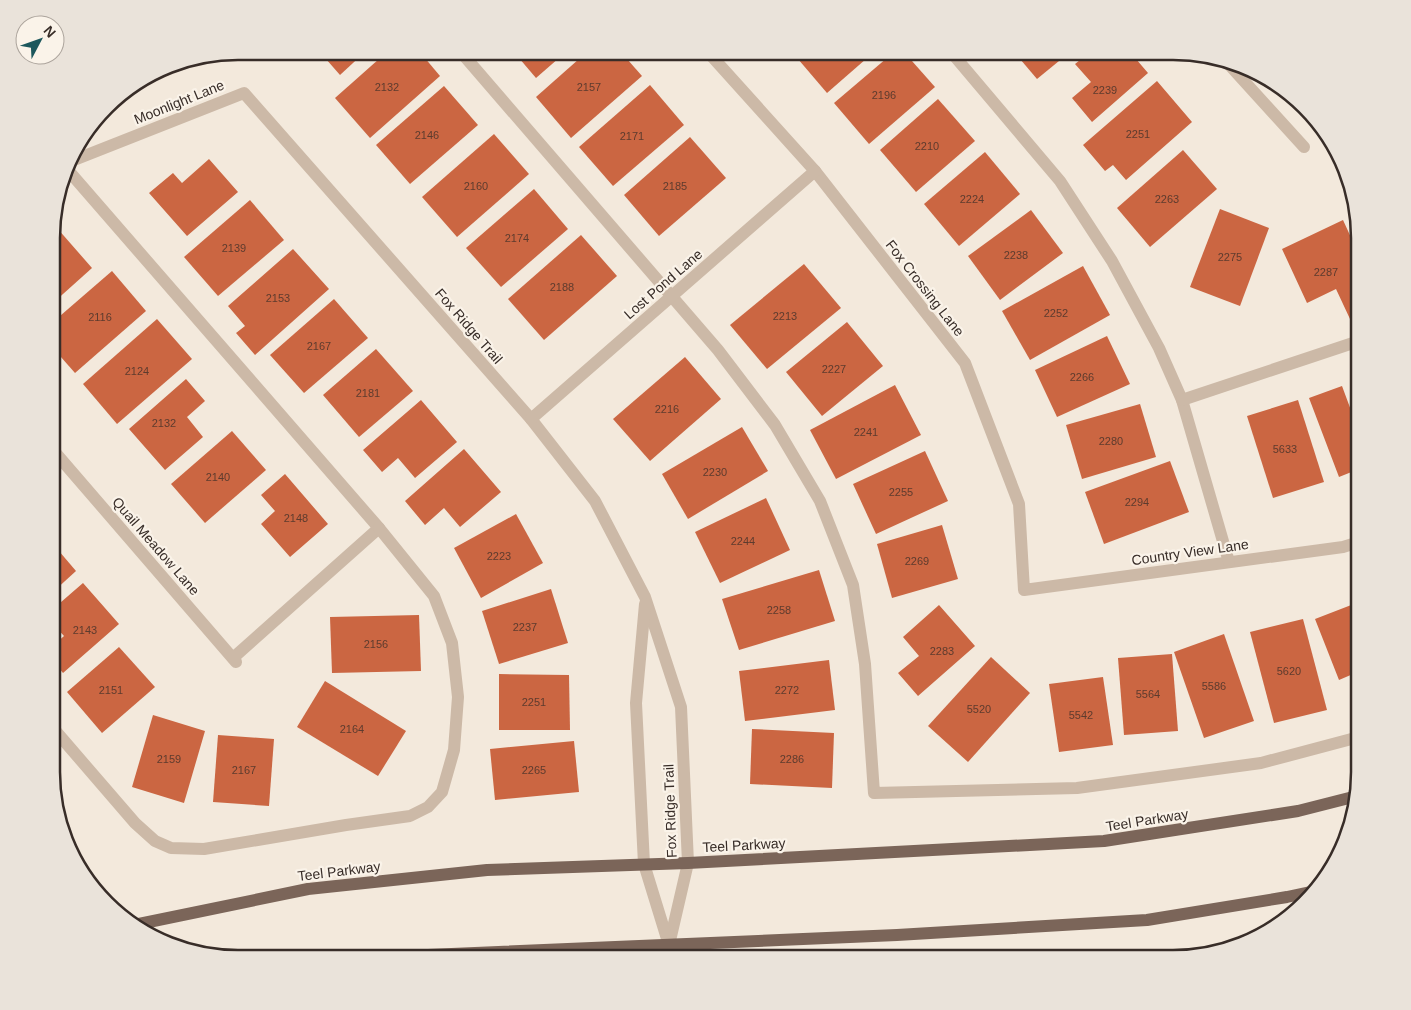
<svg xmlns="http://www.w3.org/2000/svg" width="1411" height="1010" viewBox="0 0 1411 1010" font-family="Helvetica,sans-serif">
	<rect width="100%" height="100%" fill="#f3e9dc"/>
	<g fill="#cb6642">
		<polygon points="319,51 366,51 340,75"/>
		<polygon points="388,51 419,51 440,76 370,138 335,98"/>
		<polygon points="513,51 567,51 536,78"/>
		<polygon points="588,51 620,51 642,76 571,138 536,97"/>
		<polygon points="793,51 874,52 827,93 792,52"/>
		<polygon points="894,52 904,52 935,87 869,144 834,103"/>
		<polygon points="1014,52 1070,52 1037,79"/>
		<polygon points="1090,52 1130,52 1148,73 1092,122 1072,98 1091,82 1075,64"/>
		<polygon points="1157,81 1192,122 1126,180 1113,165 1105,171 1083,145"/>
		<polygon points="650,85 684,125 613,186 579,147"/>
		<polygon points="444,86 478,125 410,184 376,145"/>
		<polygon points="938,99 975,141 916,192 880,150"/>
		<polygon points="494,134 529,174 457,237 422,197"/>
		<polygon points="690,137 726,178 659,236 624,195"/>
		<polygon points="1183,150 1217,189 1150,247 1117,208"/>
		<polygon points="985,152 1020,194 959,246 924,204"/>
		<polygon points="209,159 238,192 187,236 149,193 173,173 182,183"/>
		<polygon points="534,189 568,229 501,287 466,248"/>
		<polygon points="250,200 284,240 218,296 184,257"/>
		<polygon points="1220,209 1269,228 1240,306 1190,287"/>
		<polygon points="1031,210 1063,253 1000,300 968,256"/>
		<polygon points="1343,220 1359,255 1359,314 1350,319 1336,289 1307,303 1282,249"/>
		<polygon points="57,228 92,268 53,303 53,232"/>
		<polygon points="581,235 617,276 544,340 508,299"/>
		<polygon points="293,249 329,289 255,355 236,333 245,326 228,306"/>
		<polygon points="804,264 841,308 767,369 730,325"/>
		<polygon points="1083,266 1110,315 1030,360 1002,311"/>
		<polygon points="112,271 146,311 75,373 53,348 53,322"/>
		<polygon points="334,299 368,338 304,393 270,355"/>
		<polygon points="157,319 192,359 117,424 83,384"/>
		<polygon points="847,322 883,366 822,416 786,372"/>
		<polygon points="1107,336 1130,384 1057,417 1035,370"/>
		<polygon points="376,349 413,391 359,437 323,395"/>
		<polygon points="685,357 721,399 650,461 613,419"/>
		<polygon points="186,379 205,401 187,417 203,437 165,470 129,429"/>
		<polygon points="895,385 921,435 836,479 810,430"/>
		<polygon points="1342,386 1352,413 1359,410 1359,469 1339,477 1309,398"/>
		<polygon points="421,400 457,442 415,478 398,458 382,472 363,450"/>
		<polygon points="1298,400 1324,482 1273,498 1247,416"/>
		<polygon points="1140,404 1156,457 1082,479 1066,425"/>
		<polygon points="742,427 768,471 688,519 662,474"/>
		<polygon points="232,431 266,470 205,523 171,484"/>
		<polygon points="464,449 501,492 460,527 444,508 425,525 405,501"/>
		<polygon points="925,451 948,501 876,534 853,484"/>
		<polygon points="1170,461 1189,512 1104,544 1085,492"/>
		<polygon points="285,474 328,524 290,557 261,524 275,511 261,495"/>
		<polygon points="766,498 790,550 720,583 695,532"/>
		<polygon points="516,514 543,563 481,598 454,548"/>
		<polygon points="942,525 958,579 892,598 877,544"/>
		<polygon points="53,544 76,571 53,592"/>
		<polygon points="819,570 835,621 739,650 722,599"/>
		<polygon points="83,583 119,624 63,673 53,661 53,646 64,636 53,624 53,609"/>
		<polygon points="551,589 568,643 499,664 482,611"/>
		<polygon points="1359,602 1359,690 1353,674 1339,680 1315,619"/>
		<polygon points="939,605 975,646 918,696 898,673 919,656 903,637"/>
		<polygon points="419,615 421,671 332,673 330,617"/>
		<polygon points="1303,619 1327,710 1274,723 1250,632"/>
		<polygon points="1224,634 1254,721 1204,738 1174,652"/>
		<polygon points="119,647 155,687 102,733 67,692"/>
		<polygon points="1172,654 1178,731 1124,735 1118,658"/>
		<polygon points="991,657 1030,693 968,762 928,726"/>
		<polygon points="829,660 835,710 745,721 739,671"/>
		<polygon points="499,674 569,675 570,730 499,730"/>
		<polygon points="1103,677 1113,745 1059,752 1049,684"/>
		<polygon points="325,681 406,731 378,776 297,727"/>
		<polygon points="153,715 205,731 184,803 132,787"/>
		<polygon points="752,729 834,733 832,788 750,784"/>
		<polygon points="218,735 274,739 269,806 213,802"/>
		<polygon points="574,741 579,792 495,800 490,749"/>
	</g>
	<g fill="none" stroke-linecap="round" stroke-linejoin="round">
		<g stroke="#ccb9a7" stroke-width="12">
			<polyline points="460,51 718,350 775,425 820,501 853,585 865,664 874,793 1077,788 1261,763 1359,737"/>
			<polyline points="707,51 815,171 965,363 1019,504 1024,590 1343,547 1359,542"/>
			<polyline points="951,52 1060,181 1112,261 1159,348 1182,400 1229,562"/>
			<polyline points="1224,59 1304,147"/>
			<polyline points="69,162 244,93 531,419 595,501 645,597 681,707 688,863 669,945"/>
			<polyline points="67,169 379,528 233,658"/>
			<polyline points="1182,400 1359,341"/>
			<polyline points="531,419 815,171"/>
			<polyline points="53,450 236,662"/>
			<polyline points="645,604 636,703 644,864 668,942"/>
			<polyline points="53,728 135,823 155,841 171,848 204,849 346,825 410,816 428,807 442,792 454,750 458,697 452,643 434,596 379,528"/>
		</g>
		<g stroke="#7b6559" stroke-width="12">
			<polyline points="134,925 308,889 487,870 688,863 1104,841 1298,811 1357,796"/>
			<polyline points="399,958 428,955 897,935 1147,920 1287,897 1315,891"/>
		</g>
	</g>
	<g text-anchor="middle" stroke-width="4.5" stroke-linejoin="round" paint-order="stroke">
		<g font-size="11" fill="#5d3b2e">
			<text x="387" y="91">2132</text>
			<text x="589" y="91">2157</text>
			<text x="1105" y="94">2239</text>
			<text x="884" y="99">2196</text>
			<text x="1138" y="138">2251</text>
			<text x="427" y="139">2146</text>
			<text x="632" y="140">2171</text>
			<text x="927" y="150">2210</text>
			<text x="476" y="190">2160</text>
			<text x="675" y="190">2185</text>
			<text x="972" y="203">2224</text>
			<text x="1167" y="203">2263</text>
			<text x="517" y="242">2174</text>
			<text x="234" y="252">2139</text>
			<text x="1016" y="259">2238</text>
			<text x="1230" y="261">2275</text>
			<text x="1326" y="276">2287</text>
			<text x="562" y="291">2188</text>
			<text x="278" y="302">2153</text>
			<text x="1056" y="317">2252</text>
			<text x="785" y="320">2213</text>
			<text x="100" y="321">2116</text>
			<text x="319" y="350">2167</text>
			<text x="834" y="373">2227</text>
			<text x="137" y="375">2124</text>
			<text x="1082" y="381">2266</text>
			<text x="368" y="397">2181</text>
			<text x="667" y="413">2216</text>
			<text x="164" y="427">2132</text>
			<text x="866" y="436">2241</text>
			<text x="1111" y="445">2280</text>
			<text x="1285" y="453">5633</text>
			<text x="715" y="476">2230</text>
			<text x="218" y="481">2140</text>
			<text x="901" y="496">2255</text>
			<text x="1137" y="506">2294</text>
			<text x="296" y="522">2148</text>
			<text x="743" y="545">2244</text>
			<text x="499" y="560">2223</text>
			<text x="917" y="565">2269</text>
			<text x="779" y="614">2258</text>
			<text x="525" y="631">2237</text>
			<text x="85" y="634">2143</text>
			<text x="376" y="648">2156</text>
			<text x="942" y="655">2283</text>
			<text x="1289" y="675">5620</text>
			<text x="1214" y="690">5586</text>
			<text x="111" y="694">2151</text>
			<text x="787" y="694">2272</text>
			<text x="1148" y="698">5564</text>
			<text x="534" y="706">2251</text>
			<text x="979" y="713">5520</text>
			<text x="1081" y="719">5542</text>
			<text x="352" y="733">2164</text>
			<text x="169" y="763">2159</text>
			<text x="792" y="763">2286</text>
			<text x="244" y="774">2167</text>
			<text x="534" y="774">2265</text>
		</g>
		<g font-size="14" fill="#382d28" stroke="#faf3e9">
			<text transform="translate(179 102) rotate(-22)" y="5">Moonlight Lane</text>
			<text transform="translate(663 284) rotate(-41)" y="5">Lost Pond Lane</text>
			<text transform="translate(925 288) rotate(52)" y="5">Fox Crossing Lane</text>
			<text transform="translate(469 326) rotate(49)" y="5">Fox Ridge Trail</text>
			<text transform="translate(156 546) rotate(49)" y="5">Quail Meadow Lane</text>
			<text transform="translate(1190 552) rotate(-8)" y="5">Country View Lane</text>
			<text transform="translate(670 811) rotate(-92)" y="5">Fox Ridge Trail</text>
			<text transform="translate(1147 820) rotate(-9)" y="5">Teel Parkway</text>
			<text transform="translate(744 845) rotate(-3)" y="5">Teel Parkway</text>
			<text transform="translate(339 871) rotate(-7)" y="5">Teel Parkway</text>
		</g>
	</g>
	<path d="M0 0H1411V1010H0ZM238 60H1173A178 178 0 0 1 1351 238V772A178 178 0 0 1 1173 950H238A178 178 0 0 1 60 772V238A178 178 0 0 1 238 60Z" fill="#eae3da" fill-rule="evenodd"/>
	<path fill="none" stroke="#382d28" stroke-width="2.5" d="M238 60H1173A178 178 0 0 1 1351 238V772A178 178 0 0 1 1173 950H238A178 178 0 0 1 60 772V238A178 178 0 0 1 238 60Z"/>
	<g transform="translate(40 40) rotate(49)"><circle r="24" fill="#faf3e9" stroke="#aca49c"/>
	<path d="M0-4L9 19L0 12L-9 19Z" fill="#1c575c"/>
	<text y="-8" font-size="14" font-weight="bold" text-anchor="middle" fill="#382d28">N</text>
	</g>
</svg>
